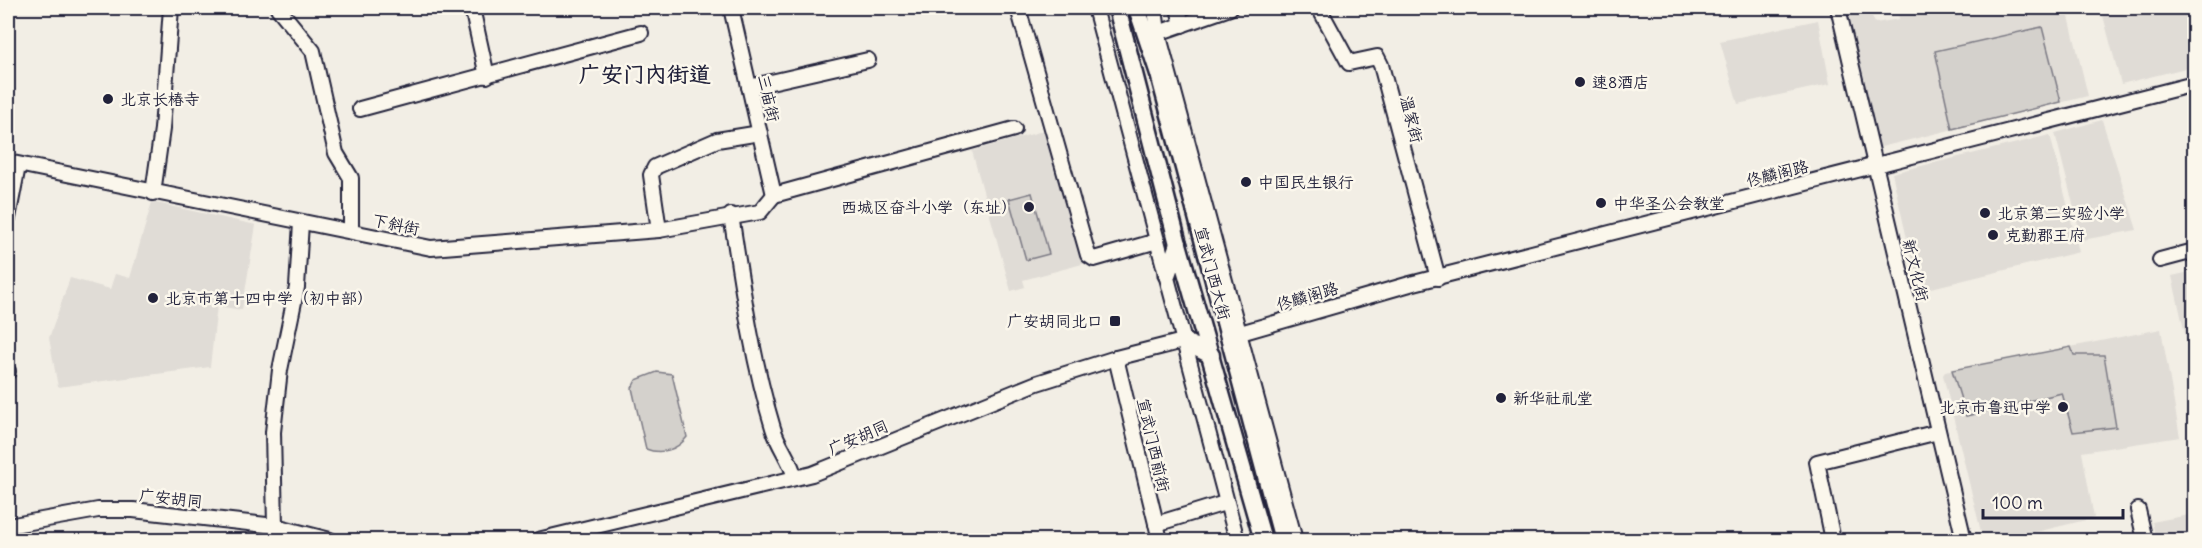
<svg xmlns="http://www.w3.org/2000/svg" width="2202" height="548" viewBox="0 0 2202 548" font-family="Delius,'LXGW WenKai TC',sans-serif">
	<rect width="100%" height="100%" fill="#f2eee5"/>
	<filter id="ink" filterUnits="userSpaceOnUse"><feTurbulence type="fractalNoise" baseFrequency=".0167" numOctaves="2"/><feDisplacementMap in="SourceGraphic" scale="12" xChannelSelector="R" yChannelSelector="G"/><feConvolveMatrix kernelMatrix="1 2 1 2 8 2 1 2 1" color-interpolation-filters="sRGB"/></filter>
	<g filter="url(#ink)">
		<g fill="#e0dcd6">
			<polygon points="1897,8 1924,10 2067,8 2088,96 1877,148 1849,13 1869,9 1875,23 1899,19"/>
			<polygon points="2101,8 2194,8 2194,66 2121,84"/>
			<polygon points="1818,20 1830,84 1738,104 1720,41"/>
			<polygon points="2102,120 2137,230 2082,240 2055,133"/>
			<polygon points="1050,129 1086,263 1023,280 1025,287 1011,291 972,151"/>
			<polygon points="2050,135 2079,252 1919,291 1892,173"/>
			<polygon points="152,202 256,225 242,310 217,306 210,367 58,387 49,338 70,278 110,289 115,274 130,278"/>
			<polygon points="2194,271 2194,374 2172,276"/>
			<polygon points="2161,329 2180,437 2082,452 2094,518 2003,540 1983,540 1943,375 1945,372"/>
			<polygon points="2194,514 2194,540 2156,540 2152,522"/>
		</g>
		<g fill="#d4d1cc" stroke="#7b7a84" stroke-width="1.5">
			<polygon points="2042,27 2061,102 1952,129 1935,51"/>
			<polygon points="1032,193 1049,254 1026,260 1009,199"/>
			<polygon points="2071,347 2074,355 2104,355 2116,427 2073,432 2062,393 1966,416 1952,370"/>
			<path d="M657,372l15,2 15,63c-10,13 -26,18 -41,12l-14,-61 4,-8z"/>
		</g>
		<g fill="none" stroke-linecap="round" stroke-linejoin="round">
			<g stroke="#22223b" stroke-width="18">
				<g id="minor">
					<polyline points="278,8 313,51 336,153 351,178 351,231"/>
					<polyline points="472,8 487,76"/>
					<polyline points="731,8 774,195"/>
					<polyline points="1018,8 1088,255 1094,259 1157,241"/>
					<polyline points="1095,8 1237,540"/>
					<polyline points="1155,8 1158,33 1295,540"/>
					<polyline points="1178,8 1182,25"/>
					<polyline points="1319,8 1349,63 1377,57 1381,65 1438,278"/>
					<polyline points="1838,8 1964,540"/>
					<polyline points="1155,25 1158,33 1230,8"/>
					<polyline points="749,87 868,60"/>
					<polyline points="360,109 641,33"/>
					<polyline points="8,162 431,248 659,230 760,212 774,195"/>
					<polyline points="153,193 162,129 171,8"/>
					<polyline points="774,195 1014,129"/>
					<path d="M731,215c11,71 21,144 42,213 5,18 18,32 22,50"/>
					<polyline points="8,218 18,166"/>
					<polyline points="659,230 651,175 655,167 717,140 760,133"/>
					<polyline points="2160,260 2194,251"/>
					<polyline points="1230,336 1410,284 2194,84"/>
					<polyline points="1116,358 1160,540"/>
					<polyline points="8,371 8,372"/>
					<polyline points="2138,510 2145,540"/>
					<polyline points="1156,524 1225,503"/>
					<polyline points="8,526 98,510 133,510 275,526 330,540"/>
					<polyline points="275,526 273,432 280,370 297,287 301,223"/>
					<polyline points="538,540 812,474 1037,383 1116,358 1183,341"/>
					<polyline points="1833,540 1817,462 1938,432"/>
				</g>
			</g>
			<g stroke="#22223b" stroke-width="21">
				<g id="major">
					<polyline points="1117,8 1178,244 1263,540"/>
					<polyline points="1137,8 1159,74 1283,540"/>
					<polyline points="1167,275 1178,244"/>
					<polyline points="1183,341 1211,355"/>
				</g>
			</g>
			<use href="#minor" stroke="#fbf7ec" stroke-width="14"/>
			<use href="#major" stroke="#fbf7ec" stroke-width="16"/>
		</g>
	</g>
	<g fill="#22223b" stroke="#fbf7ec" stroke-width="2">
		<circle cx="1580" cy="82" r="6"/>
		<circle cx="108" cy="99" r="6"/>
		<circle cx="1246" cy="182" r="6"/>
		<circle cx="1601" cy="203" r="6"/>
		<circle cx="1029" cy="207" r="6"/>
		<circle cx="1985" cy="213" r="6"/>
		<circle cx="1993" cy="235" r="6"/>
		<circle cx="153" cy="298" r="6"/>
		<rect x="1109" y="315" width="12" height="12" rx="3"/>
		<circle cx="1501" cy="398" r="6"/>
		<circle cx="2063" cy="407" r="6"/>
	</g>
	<g text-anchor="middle" stroke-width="5" stroke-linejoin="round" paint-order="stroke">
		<g font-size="16" fill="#22223b" stroke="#fbf7ec" text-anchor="start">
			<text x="1592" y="88">速8酒店</text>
			<text x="120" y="105">北京长椿寺</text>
			<text x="1258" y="188">中国民生银行</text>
			<text x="1613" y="209">中华圣公会教堂</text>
			<text x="1017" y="213" text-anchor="end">西城区奋斗小学（东址）</text>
			<text x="1997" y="219">北京第二实验小学</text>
			<text x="2005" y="241">克勤郡王府</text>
			<text x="165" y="304">北京市第十四中学（初中部）</text>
			<text x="1103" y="327" text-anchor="end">广安胡同北口</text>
			<text x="1513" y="404">新华社礼堂</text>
			<text x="2051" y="413" text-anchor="end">北京市鲁迅中学</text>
		</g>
		<g font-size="16" fill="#22223b" stroke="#fbf7ec">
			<text transform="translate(769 98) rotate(77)" y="6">三庙街</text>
			<text transform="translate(1412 119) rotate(76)" y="6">温家街</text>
			<text transform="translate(1777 173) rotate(-14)" y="6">佟麟阁路</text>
			<text transform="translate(396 224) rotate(12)" y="6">下斜街</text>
			<text transform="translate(1916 270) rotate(76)" y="6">新文化街</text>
			<text transform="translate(1213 273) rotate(75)" y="6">宣武门西大街</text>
			<text transform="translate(1307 296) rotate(-16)" y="6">佟麟阁路</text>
			<text transform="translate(858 437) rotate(-23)" y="6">广安胡同</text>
			<text transform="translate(1154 445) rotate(77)" y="6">宣武门西前街</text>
			<text transform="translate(171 498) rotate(6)" y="6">广安胡同</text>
		</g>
		<g font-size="22" font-weight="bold" fill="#22223b" stroke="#fbf7ec">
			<text x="645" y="82">广安门内街道</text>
		</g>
	</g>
	<rect width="2202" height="548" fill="none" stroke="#fbf7ec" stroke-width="30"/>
	<rect x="15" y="15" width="2172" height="518" fill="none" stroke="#22223b" stroke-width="2" filter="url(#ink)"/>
	<path d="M1983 509v9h140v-9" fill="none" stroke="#22223b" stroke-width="3"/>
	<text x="1992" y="509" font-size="18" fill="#22223b" stroke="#fbf7ec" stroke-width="4.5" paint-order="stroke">100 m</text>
</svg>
